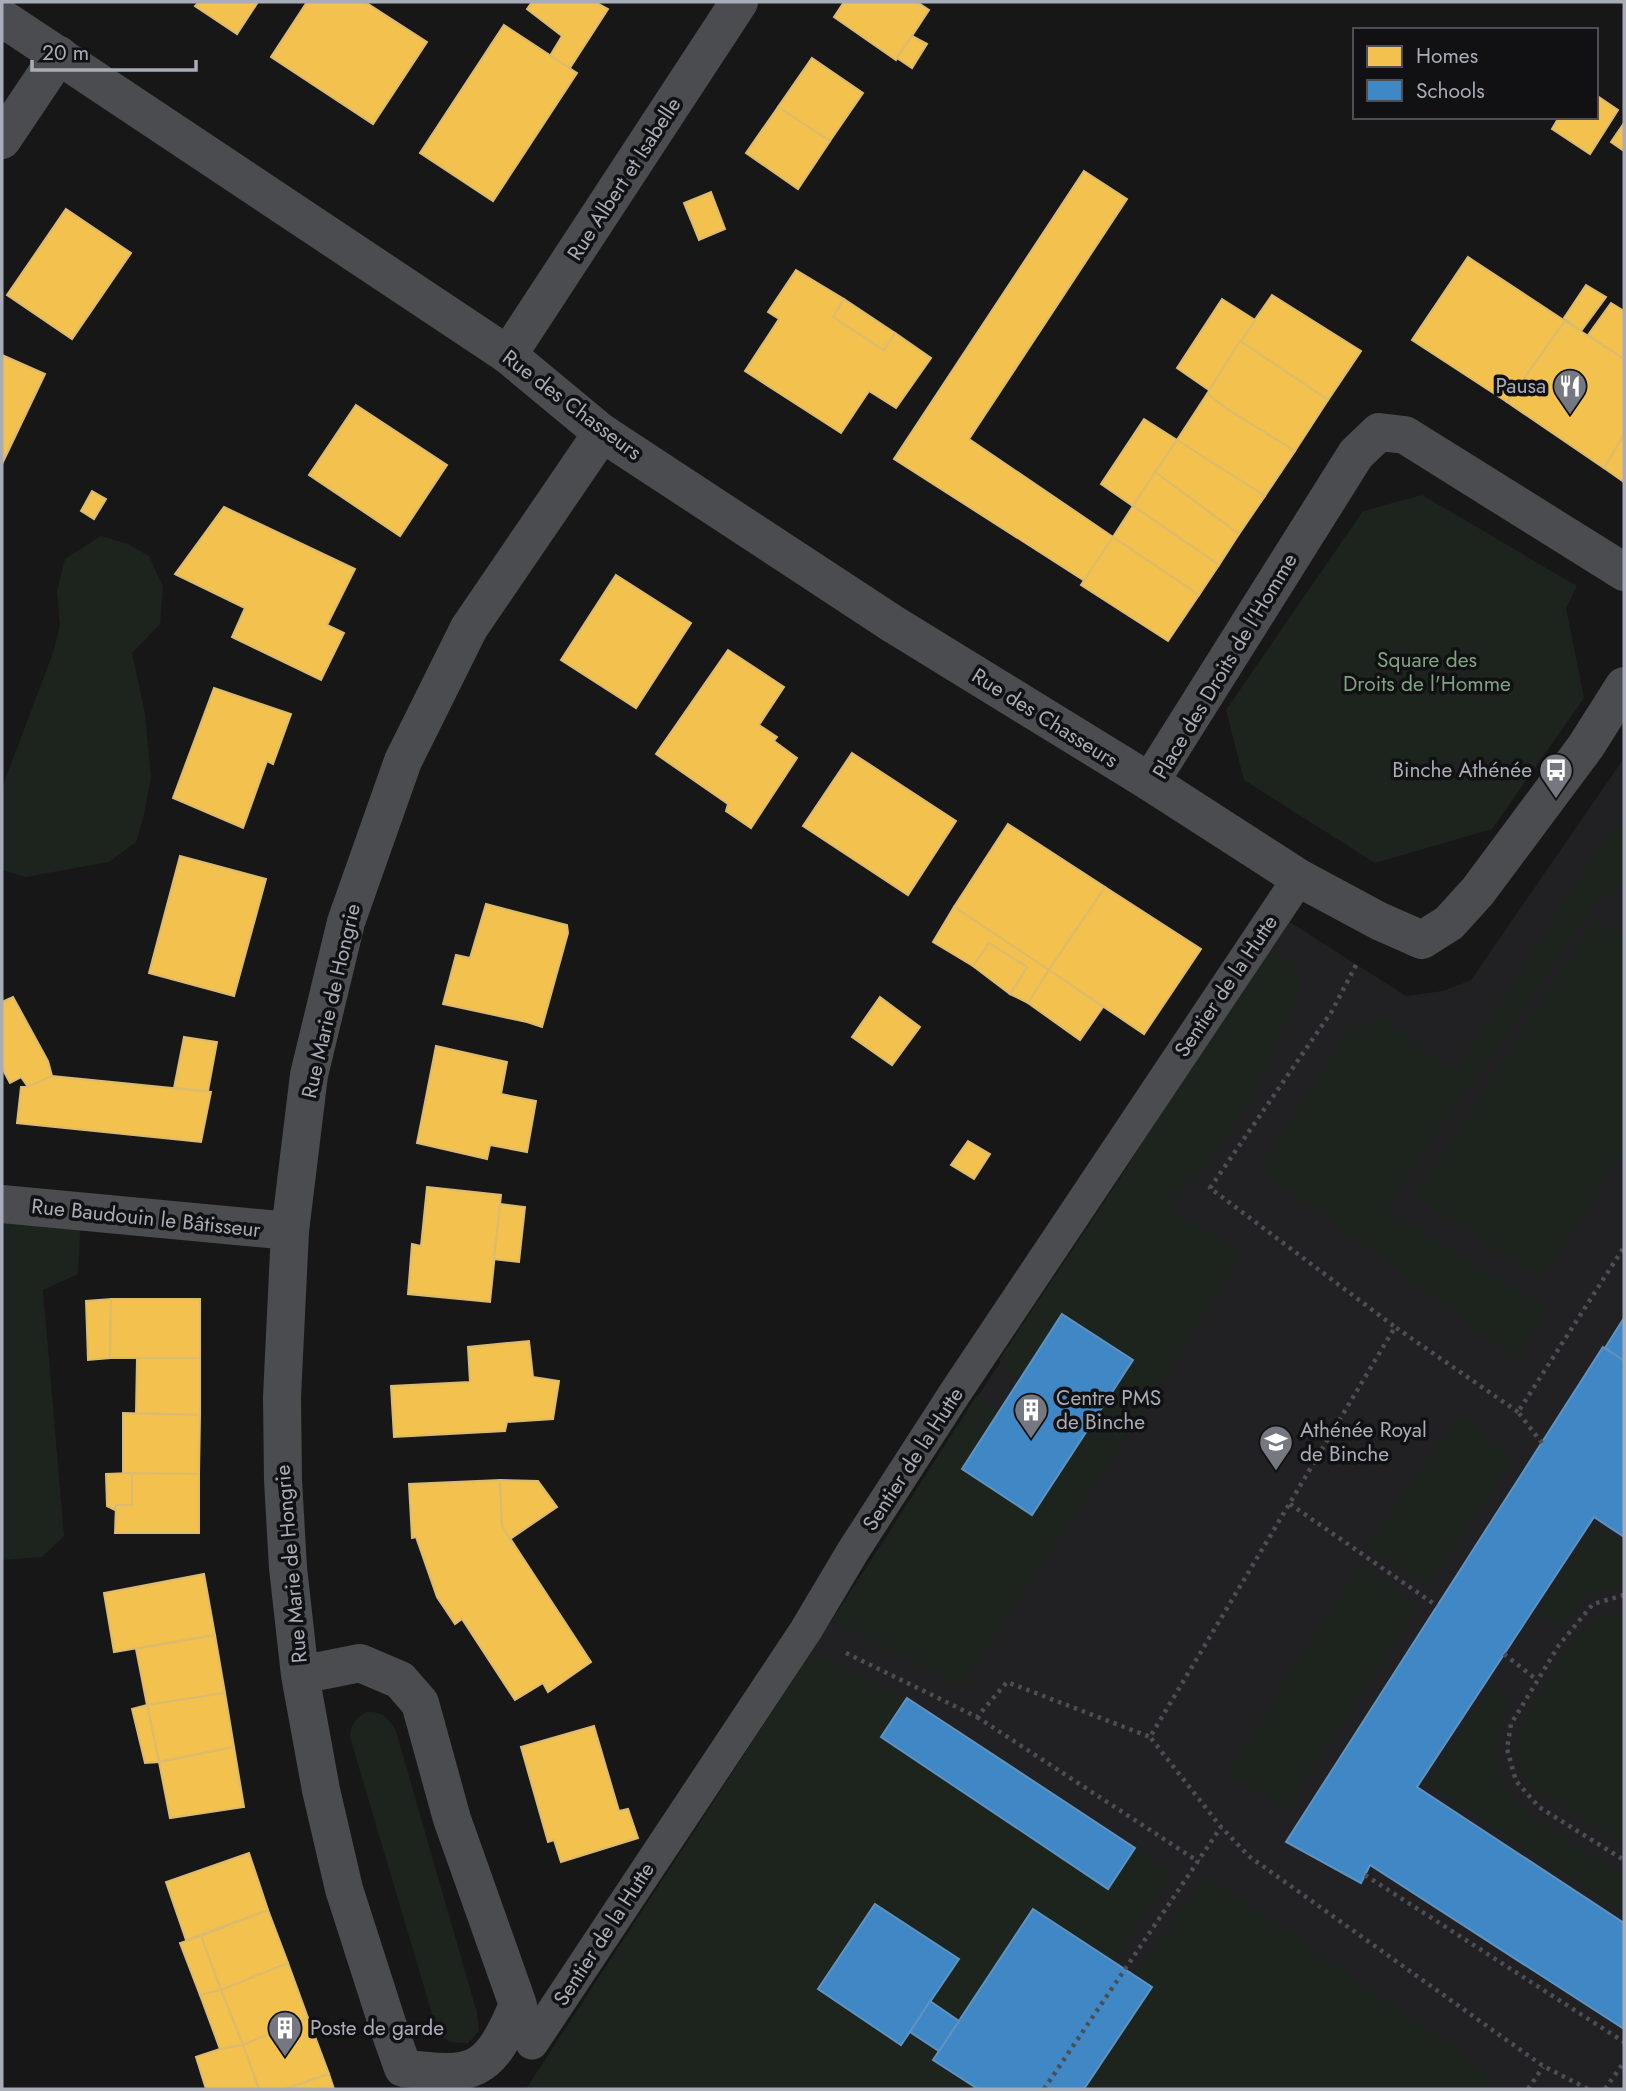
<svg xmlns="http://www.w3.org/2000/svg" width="1626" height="2091" viewBox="0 0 1626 2091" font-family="Jost,sans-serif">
	<rect width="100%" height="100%" fill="#171717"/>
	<polygon fill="#212123" points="1624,758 1624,2089 526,2089 1124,1172 1285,919 1406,996 1443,991 1471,980"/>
	<g fill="#1d241e">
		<polygon points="1422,495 1577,586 1566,608 1584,698 1492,829 1375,863 1244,780 1226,710 1363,511"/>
		<polygon points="101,536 128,544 149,556 163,587 160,624 132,653 145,714 151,777 143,819 136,842 109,862 25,877 2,870 2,788 53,653 60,626 57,591 65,559"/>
		<polygon points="1624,813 1624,882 1590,910 1387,1210 1547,1308 1519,1360 1261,1169 1353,1023 1364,1029 1382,1016 1455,1072"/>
		<polygon points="1597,919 1624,938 1624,1152 1541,1279 1414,1196"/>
		<polygon points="1268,945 1299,969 1301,990 1249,1106 1202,1172 1168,1208 1243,1252 1179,1356 962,1687 832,1621 977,1395 1000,1410 1132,1360 1062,1314 1020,1379 999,1360 1124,1172"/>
		<polygon points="2,1204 81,1212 78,1274 43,1290 64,1536 42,1557 2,1560"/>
		<polygon points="1460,1415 1515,1458 1426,1587 1369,1546"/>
		<polygon points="1595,1524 1624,1543 1624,1586 1587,1596 1562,1627 1537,1611"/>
		<polygon points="1361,1564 1418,1607 1287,1810 1228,1773"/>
		<polygon points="1624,1611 1624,1844 1538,1791 1520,1769 1517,1745 1521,1723 1579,1634 1599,1617"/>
		<polygon points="812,1652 907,1698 881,1738 1108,1889 1135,1848 1170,1874 1113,1962 959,2021 930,2001 958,1959 875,1904 818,1990 901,2045 910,2032 939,2051 934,2060 978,2089 526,2089"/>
		<path d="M1490,1686l19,14c-6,19 -15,43 -11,63 11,55 83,84 126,110v40l-197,-129z"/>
		<path d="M367,1712c16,-1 21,6 29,19l81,282 2,18 -11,12 -18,-1 -12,-8 -88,-297c1,-13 5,-19 17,-25z"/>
		<polygon points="1207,1876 1436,2034 1484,2070 1497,2089 1084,2089 1151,1988 1134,1976"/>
	</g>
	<g fill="#f2c14e" stroke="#dcbb6e" stroke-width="2">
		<polygon points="199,2 258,2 237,34 195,6"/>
		<polygon points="307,2 365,2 427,42 373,124 271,57"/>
		<polygon points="532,2 595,2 608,9 570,68 550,56 562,36 527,9"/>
		<polygon points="844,2 917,2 929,10 896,60 834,17"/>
		<polygon points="504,25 577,73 493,201 420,153"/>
		<polygon points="912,36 927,44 912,68 897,58"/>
		<polygon points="812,58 863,93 830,141 778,107"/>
		<polygon points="1596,95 1618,110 1590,154 1552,129 1559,117 1596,117"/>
		<polygon points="778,107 830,141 798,189 746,153"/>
		<polygon points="1624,123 1624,151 1611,142"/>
		<polygon points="1084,171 1127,199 969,439 1113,537 1085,581 894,459"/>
		<polygon points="711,192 725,229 699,240 684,203"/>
		<polygon points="66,209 131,253 72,339 7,295"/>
		<polygon points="1468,257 1565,321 1507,402 1412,340"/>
		<polygon points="796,270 844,299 833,317 884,350 895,333 931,358 896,408 869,391 841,433 745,371 779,319 768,312"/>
		<polygon points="1586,285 1606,297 1581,331 1564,318"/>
		<polygon points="1272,295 1361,351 1328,400 1240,341"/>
		<polygon points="844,299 895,333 884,350 833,317"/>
		<polygon points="1222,299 1255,320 1209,390 1177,368"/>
		<polygon points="1611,303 1624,311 1624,359 1588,335"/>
		<polygon points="1565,321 1624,359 1624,435 1604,468 1507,402"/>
		<polygon points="1240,341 1328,400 1295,451 1227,409 1207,394"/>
		<polygon points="2,355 45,374 2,464"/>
		<polygon points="1207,394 1227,409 1295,451 1265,496 1177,440"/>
		<polygon points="356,405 447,465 400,536 309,475"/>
		<polygon points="1144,419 1177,440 1133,506 1101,484"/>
		<polygon points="1624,435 1624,482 1604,468"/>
		<polygon points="1177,440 1265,496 1239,534 1155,472"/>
		<polygon points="1155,472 1239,534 1219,565 1133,506"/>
		<polygon points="92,491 106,499 94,519 81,511"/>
		<polygon points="1133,506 1219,565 1199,595 1113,537"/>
		<polygon points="224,507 355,569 327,625 344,633 321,680 232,637 245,608 175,574"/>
		<polygon points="1113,537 1199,595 1168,641 1081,585"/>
		<polygon points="616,575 691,623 636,708 561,660"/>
		<polygon points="728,650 784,687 759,725 777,737 774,741 797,758 751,828 726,811 728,804 656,754"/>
		<polygon points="214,688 291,714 273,764 267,761 243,828 173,798"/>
		<polygon points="852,753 956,821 908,895 803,826"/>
		<polygon points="1008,824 1105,887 1049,970 954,907"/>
		<polygon points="180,856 266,879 234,996 149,973"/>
		<polygon points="1105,887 1201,949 1144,1034 1049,970"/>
		<polygon points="486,904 567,925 568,933 542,1027 527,1022 443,1004 456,955 470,958"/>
		<polygon points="954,907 1049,970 1028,1003 1010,994 1027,967 989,943 973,966 933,942"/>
		<polygon points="989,943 1027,967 1010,994 973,966"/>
		<polygon points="1049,970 1103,1007 1080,1040 1028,1003"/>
		<polygon points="13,997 48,1061 52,1076 28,1087 21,1077 10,1083 2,1068 2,1002"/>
		<polygon points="880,997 920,1027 892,1065 852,1037"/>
		<polygon points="184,1037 217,1042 208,1091 174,1088"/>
		<polygon points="436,1046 507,1062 501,1094 536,1101 527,1152 490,1145 487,1159 417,1143"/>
		<polygon points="52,1076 211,1092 201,1142 17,1123 21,1087 28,1087"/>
		<polygon points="968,1141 990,1154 974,1179 951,1165"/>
		<polygon points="427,1187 501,1195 490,1302 408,1294 412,1244 421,1246"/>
		<polygon points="500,1204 525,1207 519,1262 494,1259"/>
		<polygon points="111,1299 110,1358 88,1360 86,1301"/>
		<polygon points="111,1299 200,1299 200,1358 110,1358"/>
		<polygon points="529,1341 533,1377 559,1381 553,1419 507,1422 505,1431 394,1437 391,1386 470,1382 468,1347"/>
		<polygon points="137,1358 200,1358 200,1415 136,1413"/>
		<polygon points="123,1413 200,1415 199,1474 123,1474"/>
		<polygon points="132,1473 132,1505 116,1505 115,1510 107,1506 106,1474"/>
		<polygon points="132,1473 199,1474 199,1533 115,1533 116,1505 132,1505"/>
		<polygon points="500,1480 502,1526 591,1662 548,1692 543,1683 515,1700 462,1619 455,1624 437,1597 416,1537 412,1538 409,1484"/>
		<polygon points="500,1480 538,1481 557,1507 510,1539 502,1526"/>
		<polygon points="204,1574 215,1635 114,1652 104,1593"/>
		<polygon points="215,1635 225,1693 147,1705 136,1649"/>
		<polygon points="225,1693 234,1747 159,1762 147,1705"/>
		<polygon points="147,1705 159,1762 145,1763 132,1709"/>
		<polygon points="594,1726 619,1811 628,1809 638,1838 561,1862 554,1840 548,1842 521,1747"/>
		<polygon points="234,1747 244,1807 170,1818 159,1762"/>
		<polygon points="249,1853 268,1910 186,1940 166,1882"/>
		<polygon points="268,1910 288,1963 221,1990 201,1936"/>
		<polygon points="201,1936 221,1990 200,1995 180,1943"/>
		<polygon points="288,1963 308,2018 243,2045 221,1990"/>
		<polygon points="221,1990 243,2045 220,2049 200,1995"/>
		<polygon points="308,2018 329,2074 285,2089 259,2089 243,2045"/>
		<polygon points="243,2045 259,2089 206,2089 196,2057 220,2049"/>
		<polygon points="329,2074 334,2089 285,2089"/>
	</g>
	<g fill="#3f88c5" stroke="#5e93c1" stroke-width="2">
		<polygon points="1062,1314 1133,1360 1032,1515 962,1469"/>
		<polygon points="1624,1318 1624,1361 1605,1348"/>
		<polygon points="1603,1347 1624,1361 1624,1537 1594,1517 1417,1787 1624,1923 1624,2029 1370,1865 1361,1883 1286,1842"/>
		<polygon points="907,1698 1135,1848 1108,1889 881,1737"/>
		<polygon points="875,1904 959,1959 901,2045 818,1989"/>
		<polygon points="1033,1909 1152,1987 1084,2089 978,2089 933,2060"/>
		<polygon points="930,2001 959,2021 939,2051 910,2032"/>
	</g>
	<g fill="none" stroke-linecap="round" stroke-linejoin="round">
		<g stroke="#4d4e52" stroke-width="4.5" stroke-dasharray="3.5 5" stroke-linecap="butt">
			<polyline points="1356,965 1332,1011 1210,1188 1395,1327"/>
			<polyline points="1518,1412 1395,1327 1150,1737 1221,1827 1250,1857 1543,2066 1588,2089"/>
			<polyline points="1542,1443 1518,1412 1624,1247"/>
			<polyline points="1290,1504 1437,1606"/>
			<polyline points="1624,1595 1593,1604 1559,1645 1511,1724 1507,1749 1516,1781 1539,1807 1624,1860"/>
			<polyline points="846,1653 977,1717 1007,1682 1150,1737"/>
			<polyline points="1504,1654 1537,1680"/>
			<polyline points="977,1717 1199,1862"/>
			<polyline points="1365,1875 1624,2042"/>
			<polyline points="1044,2089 1221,1827"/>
			<polyline points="1528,2089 1543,2067"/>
			<polyline points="1605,2089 1624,2062"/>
		</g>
		<polyline stroke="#4b4c50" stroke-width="33" points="532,2043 806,1630 853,1551 955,1393 1299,878"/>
		<g stroke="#4b4c50" stroke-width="38">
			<polyline points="2,18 508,355 602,433 893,624 1150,782 1299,878 1379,921 1422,940 1449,923 1478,891 1586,746 1624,686"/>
			<polyline points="2,140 59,55"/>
			<polyline points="508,355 739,2"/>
			<polyline points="1150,782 1356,454 1379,432 1405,435 1624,572"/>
			<polyline points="2,1204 290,1231"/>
			<path d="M300,1675l60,-12 40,17 20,23 32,116 66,186c-29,68 -43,73 -115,63l-16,-45 -43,-134 -23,-99 -21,-115 -12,-107 -5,-88 -1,-83 8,-166 19,-156 37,-153 57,-161 66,-133 133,-195"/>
		</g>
	</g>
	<defs>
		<g id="restaurant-pin" transform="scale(1.75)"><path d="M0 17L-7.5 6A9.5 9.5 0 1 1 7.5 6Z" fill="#757880" stroke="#111113"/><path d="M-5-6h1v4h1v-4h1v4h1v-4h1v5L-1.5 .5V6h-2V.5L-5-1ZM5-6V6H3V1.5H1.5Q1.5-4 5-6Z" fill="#fff"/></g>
		<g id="bus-pin" transform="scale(1.75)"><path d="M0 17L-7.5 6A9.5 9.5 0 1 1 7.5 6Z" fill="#757880" stroke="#111113"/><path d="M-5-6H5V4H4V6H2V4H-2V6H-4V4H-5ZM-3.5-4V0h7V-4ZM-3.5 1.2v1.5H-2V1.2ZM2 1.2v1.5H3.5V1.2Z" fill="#fff"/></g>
		<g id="building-pin" transform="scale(1.75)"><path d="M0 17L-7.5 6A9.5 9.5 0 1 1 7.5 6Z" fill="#757880" stroke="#111113"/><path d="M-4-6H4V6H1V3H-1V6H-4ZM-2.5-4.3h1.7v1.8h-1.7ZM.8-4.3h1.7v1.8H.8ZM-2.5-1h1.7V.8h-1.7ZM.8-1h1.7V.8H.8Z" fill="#fff"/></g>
		<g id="school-pin" transform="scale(1.75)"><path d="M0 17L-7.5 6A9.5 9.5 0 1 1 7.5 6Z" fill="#757880" stroke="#111113"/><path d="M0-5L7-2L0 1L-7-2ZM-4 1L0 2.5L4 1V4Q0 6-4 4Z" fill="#fff"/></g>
	</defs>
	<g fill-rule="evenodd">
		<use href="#restaurant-pin" x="1570" y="386"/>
		<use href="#bus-pin" x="1556" y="770"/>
		<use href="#building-pin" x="1031" y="1410"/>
		<use href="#school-pin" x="1276" y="1442"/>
		<use href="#building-pin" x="285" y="2028"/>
	</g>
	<g text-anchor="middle" stroke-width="7" stroke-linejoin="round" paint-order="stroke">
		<g font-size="21" fill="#a8adb8" stroke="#111113">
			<text transform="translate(624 179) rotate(-57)" y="7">Rue Albert et Isabelle</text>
			<text transform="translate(572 405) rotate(37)" y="7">Rue des Chasseurs</text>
			<text transform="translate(1225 666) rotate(-59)" y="7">Place des Droits de l'Homme</text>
			<text transform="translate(1045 718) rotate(32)" y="7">Rue des Chasseurs</text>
			<text transform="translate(1226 986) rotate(-56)" y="7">Sentier de la Hutte</text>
			<text transform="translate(331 1001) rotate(-77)" y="7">Rue Marie de Hongrie</text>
			<text transform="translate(146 1218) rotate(6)" y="7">Rue Baudouin le Bâtisseur</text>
			<text transform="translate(913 1459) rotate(-57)" y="7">Sentier de la Hutte</text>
			<text transform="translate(291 1564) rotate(-95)" y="7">Rue Marie de Hongrie</text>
			<text transform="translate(604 1934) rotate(-57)" y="7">Sentier de la Hutte</text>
		</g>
		<g font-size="21" fill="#a8adb8" stroke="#111113" text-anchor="start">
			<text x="1546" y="393" text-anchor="end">Pausa</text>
			<text x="1532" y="777" text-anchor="end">Binche Athénée</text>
			<text x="1056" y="1405">Centre PMS<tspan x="1056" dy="24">de Binche</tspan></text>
			<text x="1300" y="1437">Athénée Royal<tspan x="1300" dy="24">de Binche</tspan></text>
			<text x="310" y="2035">Poste de garde</text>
		</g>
		<g font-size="21" fill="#7fa381" stroke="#111113">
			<text x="1427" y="667">Square des<tspan x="1427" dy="24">Droits de l'Homme</tspan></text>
		</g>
	</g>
	<rect width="1626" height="2091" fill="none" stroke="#a8adb8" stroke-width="7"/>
	<rect x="1353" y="28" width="245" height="91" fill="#111113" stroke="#4d4f55" stroke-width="2"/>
	<rect x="1367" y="46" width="35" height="21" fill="#f2c14e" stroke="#4d4f55" stroke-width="2"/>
	<text x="1416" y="63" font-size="21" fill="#a8adb8">Homes</text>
	<rect x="1367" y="80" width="35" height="21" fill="#3f88c5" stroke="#4d4f55" stroke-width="2"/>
	<text x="1416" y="98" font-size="21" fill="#a8adb8">Schools</text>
	<path d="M32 60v10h164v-10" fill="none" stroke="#a8adb8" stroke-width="3.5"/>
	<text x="42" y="60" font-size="21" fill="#a8adb8" stroke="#111113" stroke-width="5" paint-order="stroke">20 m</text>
</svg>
